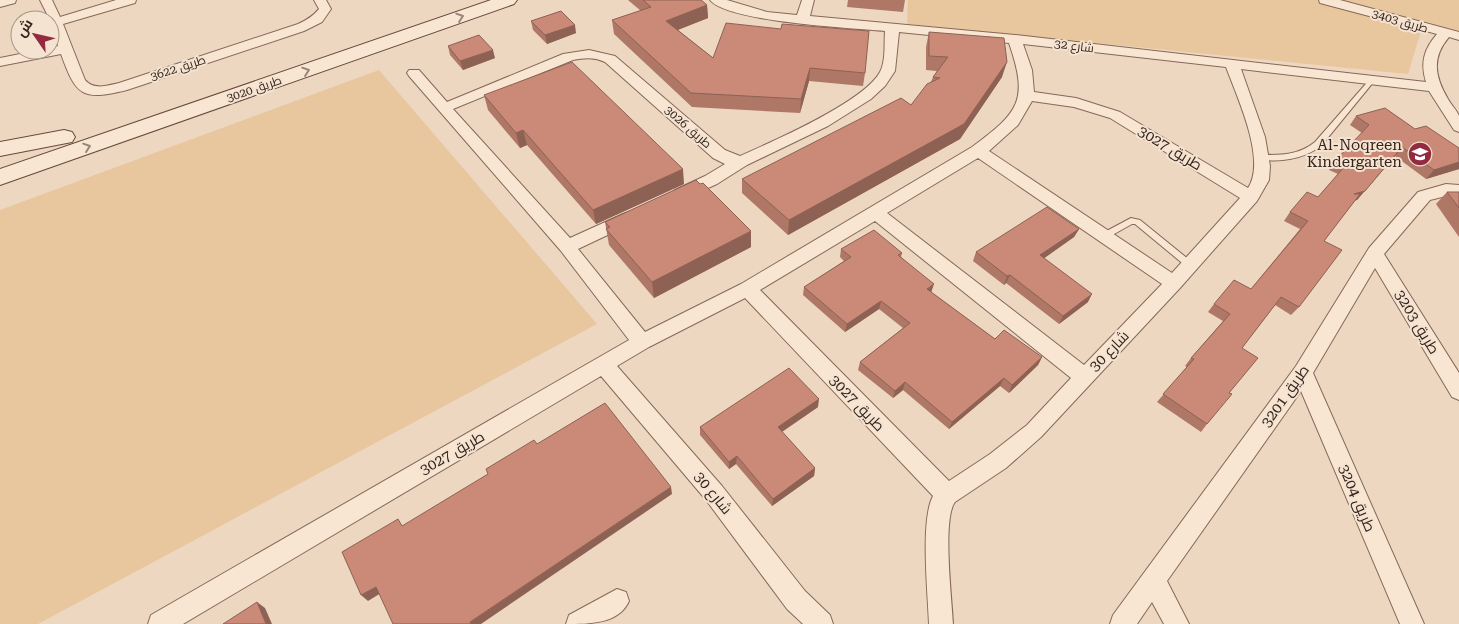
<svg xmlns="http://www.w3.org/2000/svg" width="1459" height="624" viewBox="0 0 1459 624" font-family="'Roboto Serif',Cairo,serif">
	<rect width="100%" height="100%" fill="#edd7c0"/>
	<g fill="#e8c69e">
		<polygon points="908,0 1459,0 1459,32 1421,31 1408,74 907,24"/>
		<polygon points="379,70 597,324 38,624 0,624 0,210"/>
	</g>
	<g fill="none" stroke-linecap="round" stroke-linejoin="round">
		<g stroke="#856859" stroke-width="2">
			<g id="lane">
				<path d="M1373,77l3,2 -1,1 -54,66c-18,13 -41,17 -63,13v-4h3c21,0 38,0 54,-13l56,-64z"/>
				<polygon points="1131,218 1140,220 1193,263 1194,265 1193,267 1187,267 1135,224 1132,224 1107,238 1101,238 1100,236 1101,234"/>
			</g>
		</g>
		<g stroke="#856859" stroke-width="2">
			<g id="street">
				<polygon points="0,0 16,0 15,3 0,7"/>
				<path d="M40,0h12l8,17 56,-17h20l-1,3 -72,21 22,56c9,10 21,6 34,3l179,-59c9,-4 15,-8 21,-15l-5,-9h12l5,9 -9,13 -18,9 -177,59c-45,11 -51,6 -66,-36l-61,12v-8l40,-8h10v-2l8,-2 -8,-26z"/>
				<path d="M710,0h17l40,12 30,3 5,-15h12l-4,16 205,19 411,47c-6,-19 -2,-33 11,-48l-117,-31 -1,-3h21l119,32v8l-10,-3c-18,21 -14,40 -1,62 3,6 9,11 11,17 0,4 0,11 0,16l-5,-2 -25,-39 -188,-22 24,68 5,29 -1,14 -12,21 -77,87 -139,149 -35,31 -51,34c-13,17 -3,98 -2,122h-24c-1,-30 -9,-104 4,-128l-188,-198 -96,49 -32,19 105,120 83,105 25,24 3,9h-30l-16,-15 -81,-109 -105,-124 -418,248h-35l3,-9 478,-275 -68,-89 -152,-175 -2,-3 2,-3h10l28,32 116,-48 26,-4 26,6 110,94 15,6c32,-14 124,-54 140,-84 6,-11 4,-28 5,-41 -32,-3 -158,-9 -175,-31zM899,32l110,11c20,58 10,69 -37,104l-231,137 -96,48 -67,-83 57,-27 2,-4 -2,-4 -6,-2 -6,2 -53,24 -117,-129 120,-49c11,-2 21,-3 32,2l108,96 12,6 -20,12 -30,14 -2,4 2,4 6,2 36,-16 30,-19 81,-39 43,-27 14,-13 10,-15zM1023,44l203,23c11,30 41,93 22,121l-128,-76 -44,-14 -42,-6 -2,-22zM1032,101l42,6 36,11 130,80 -68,75 -183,-122 29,-26zM978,158l184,126 -78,81 -197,-152zM875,221l196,157 -44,47 -37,29 -41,27 -189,-191z"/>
				<polygon points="1446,184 1459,185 1459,197 1446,196 1430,200 1384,254 1459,373 1459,400 1452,397 1375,268 1313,373 1424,624 1400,624 1301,391 1167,581 1189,624 1164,624 1152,602 1137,624 1110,624 1113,615 1296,366 1369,248 1418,192"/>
				<path d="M617,589l9,3 3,9c-10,23 -40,23 -63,23l3,-9z"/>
			</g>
		</g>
		<g stroke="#67493c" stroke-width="2">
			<g id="secondary">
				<polygon points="491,0 517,0 514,4 0,185 0,169"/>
				<polygon points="64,130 72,132 75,137 72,142 0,156 0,142"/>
			</g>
		</g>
		<use href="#lane" fill="#f8e6d3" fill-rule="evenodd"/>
		<use href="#street" fill="#f8e6d3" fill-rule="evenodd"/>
		<use href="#secondary" fill="#f8e6d3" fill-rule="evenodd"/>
	</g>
	<g fill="#ae7766">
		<polygon points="628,0 701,0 707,5 708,18 678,30 713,58 865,73 863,86 809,81 800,113 692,107 614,34 612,20 641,11"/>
		<polygon points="848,0 905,0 903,12 847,7"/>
		<polygon points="531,21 576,33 547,44 533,30"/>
		<polygon points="929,32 1002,77 960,139 788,235 742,193 742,179 911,105 931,82 933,77 937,71 926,70 926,47"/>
		<polygon points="448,46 495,58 463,70 450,55"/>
		<polygon points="484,95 684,184 596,224 527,145 520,148 488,110"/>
		<polygon points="1356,116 1415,129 1459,148 1459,169 1426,179 1395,156 1357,200 1355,200 1324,241 1299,307 1291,315 1275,305 1242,348 1229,393 1207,424 1201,432 1157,402 1187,367 1185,366 1191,358 1223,321 1208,312 1214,304 1251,289 1300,229 1284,221 1290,212 1318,197 1338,174 1329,170 1335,161 1362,133 1350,125"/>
		<polygon points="1447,192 1459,192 1459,237 1436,204"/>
		<polygon points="605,222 751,247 654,298 609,245"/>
		<polygon points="1079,229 1074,237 1044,258 1088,302 1059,324 1006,283 1004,285 973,261 976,252"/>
		<polygon points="841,249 902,253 901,257 931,292 995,339 1042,357 1038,365 1009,393 1000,386 949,429 903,390 893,398 858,370 860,362 903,328 879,309 845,332 803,295 804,287 844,261 840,257"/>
		<polygon points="818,407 782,432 815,468 814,476 772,506 736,464 729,469 700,435 700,427"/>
	</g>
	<g fill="#8d6153">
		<polygon points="707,5 708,18 667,34 666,21"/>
		<polygon points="575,25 576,33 547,44 545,35"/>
		<polygon points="493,50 495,58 463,70 460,61"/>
		<polygon points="1007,62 1002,77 960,139 788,235 789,220"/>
		<polygon points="810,68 809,81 800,113 801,99"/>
		<polygon points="523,130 527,145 520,148 516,133"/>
		<polygon points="1402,147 1357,200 1347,203"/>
		<polygon points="1459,162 1459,169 1426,179 1434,170"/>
		<polygon points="683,169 684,184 596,224 593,210"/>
		<polygon points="1079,229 1074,237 1036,264 1040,255"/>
		<polygon points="751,231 751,247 654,298 652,282"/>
		<polygon points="1010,275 1006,283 1004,285 1007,276"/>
		<polygon points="934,284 931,293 927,289"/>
		<polygon points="1092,294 1088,302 1059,324 1063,316"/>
		<polygon points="881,301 879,309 845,332 847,324"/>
		<polygon points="1042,357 1038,365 1009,393 1012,385"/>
		<polygon points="1004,378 1000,386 949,429 952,422"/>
		<polygon points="905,382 903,390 893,398 895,391"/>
		<polygon points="819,399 818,407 777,435 778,427"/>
		<polygon points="737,456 736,464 729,469 729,462"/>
		<polygon points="815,468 814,476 772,506 773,499"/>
		<polygon points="671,487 672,494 481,624 471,624 470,622"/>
		<polygon points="376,587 381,593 368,601 361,595"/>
		<polygon points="257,602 265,608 272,624 266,624"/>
	</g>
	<g fill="#ca8a77" stroke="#8d6153">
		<polygon points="643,0 701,0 707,5 666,21 713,58 726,23 781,29 782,24 869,31 865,73 810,68 801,99 691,93 612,20 651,7"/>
		<polygon points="561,11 575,25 545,35 531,21"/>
		<polygon points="929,32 1004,38 1007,62 964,124 789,220 742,179 901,98 911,105 927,84 940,78 933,77 948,57 929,56"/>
		<polygon points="479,35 493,50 460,61 448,46"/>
		<polygon points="572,62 683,169 593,210 523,130 516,133 484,95"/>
		<polygon points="1385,108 1415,129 1426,126 1459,148 1459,162 1434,170 1402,147 1365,191 1354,194 1360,194 1324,241 1342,250 1299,307 1281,297 1242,348 1258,358 1229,393 1232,394 1207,424 1163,394 1194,359 1191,358 1230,314 1214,304 1234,280 1251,289 1308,221 1290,212 1307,192 1318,197 1345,166 1335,161 1369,125 1356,116"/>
		<polygon points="696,180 700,184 703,183 751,231 652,282 606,229 610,227 605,222"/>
		<polygon points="1447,192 1459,192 1459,208"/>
		<polygon points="1047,207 1079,229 1040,255 1092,294 1063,316 1010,275 1007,276 976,252"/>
		<polygon points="874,230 902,253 898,255 934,284 927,289 995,339 1004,330 1042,357 1012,385 1004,378 952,422 905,382 895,391 860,362 910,323 881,301 847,324 804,287 851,257 841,249"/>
		<polygon points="789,368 819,399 778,427 815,468 773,499 737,456 729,462 700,427"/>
		<polygon points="605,403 671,487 470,622 471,624 393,624 376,587 361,595 342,552 398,519 402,526 488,474 486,469 534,440 537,444"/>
		<polygon points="257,602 266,624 223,624"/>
	</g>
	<defs><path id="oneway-chevron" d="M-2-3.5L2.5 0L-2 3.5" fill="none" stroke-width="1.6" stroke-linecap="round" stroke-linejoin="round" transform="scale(1.25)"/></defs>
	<g stroke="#968578">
		<use href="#oneway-chevron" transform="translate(460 17) rotate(-19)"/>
		<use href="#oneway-chevron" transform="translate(306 71) rotate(-19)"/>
		<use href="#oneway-chevron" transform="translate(87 147) rotate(-19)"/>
	</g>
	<defs>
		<g id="school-disc" transform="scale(1.25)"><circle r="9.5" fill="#932a3f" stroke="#f4e3d0"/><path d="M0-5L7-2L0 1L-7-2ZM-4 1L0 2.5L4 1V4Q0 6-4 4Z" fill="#fff"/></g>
	</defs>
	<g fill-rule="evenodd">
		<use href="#school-disc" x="1420" y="154"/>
	</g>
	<g text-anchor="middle" stroke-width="4" stroke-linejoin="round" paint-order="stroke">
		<g font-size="12" fill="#35241d" stroke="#f4e3d0">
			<text transform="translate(1400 21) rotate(16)" y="4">طريق 3403</text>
			<text transform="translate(1074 46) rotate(7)" y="4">شارع 32</text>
			<text transform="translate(178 68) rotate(-18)" y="4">طريق 3622</text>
			<text transform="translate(254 89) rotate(-19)" y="4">طريق 3020</text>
			<text transform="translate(688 127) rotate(41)" y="4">طريق 3026</text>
		</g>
		<g font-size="15" fill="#35241d" stroke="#f4e3d0" text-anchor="end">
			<text x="1402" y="150">Al-Noqreen<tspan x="1402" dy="17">Kindergarten</tspan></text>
		</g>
		<g font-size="15" fill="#35241d" stroke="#f4e3d0">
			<text transform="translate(1170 148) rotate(31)" y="5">طريق 3027</text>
			<text transform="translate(1417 322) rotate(59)" y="5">طريق 3203</text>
			<text transform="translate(1109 351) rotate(-46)" y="5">شارع 30</text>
			<text transform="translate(1285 396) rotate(-55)" y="5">طريق 3201</text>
			<text transform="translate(857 403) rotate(46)" y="5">طريق 3027</text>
			<text transform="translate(452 453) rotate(-30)" y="5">طريق 3027</text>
			<text transform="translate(713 493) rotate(51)" y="5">شارع 30</text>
			<text transform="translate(1357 498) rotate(67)" y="5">طريق 3204</text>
		</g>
	</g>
	<g transform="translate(35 35) rotate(304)"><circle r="24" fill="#f4e3d0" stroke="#a89788"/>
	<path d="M0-4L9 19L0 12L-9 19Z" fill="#932a3f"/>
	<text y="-8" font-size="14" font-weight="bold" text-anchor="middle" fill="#35241d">ش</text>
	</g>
</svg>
